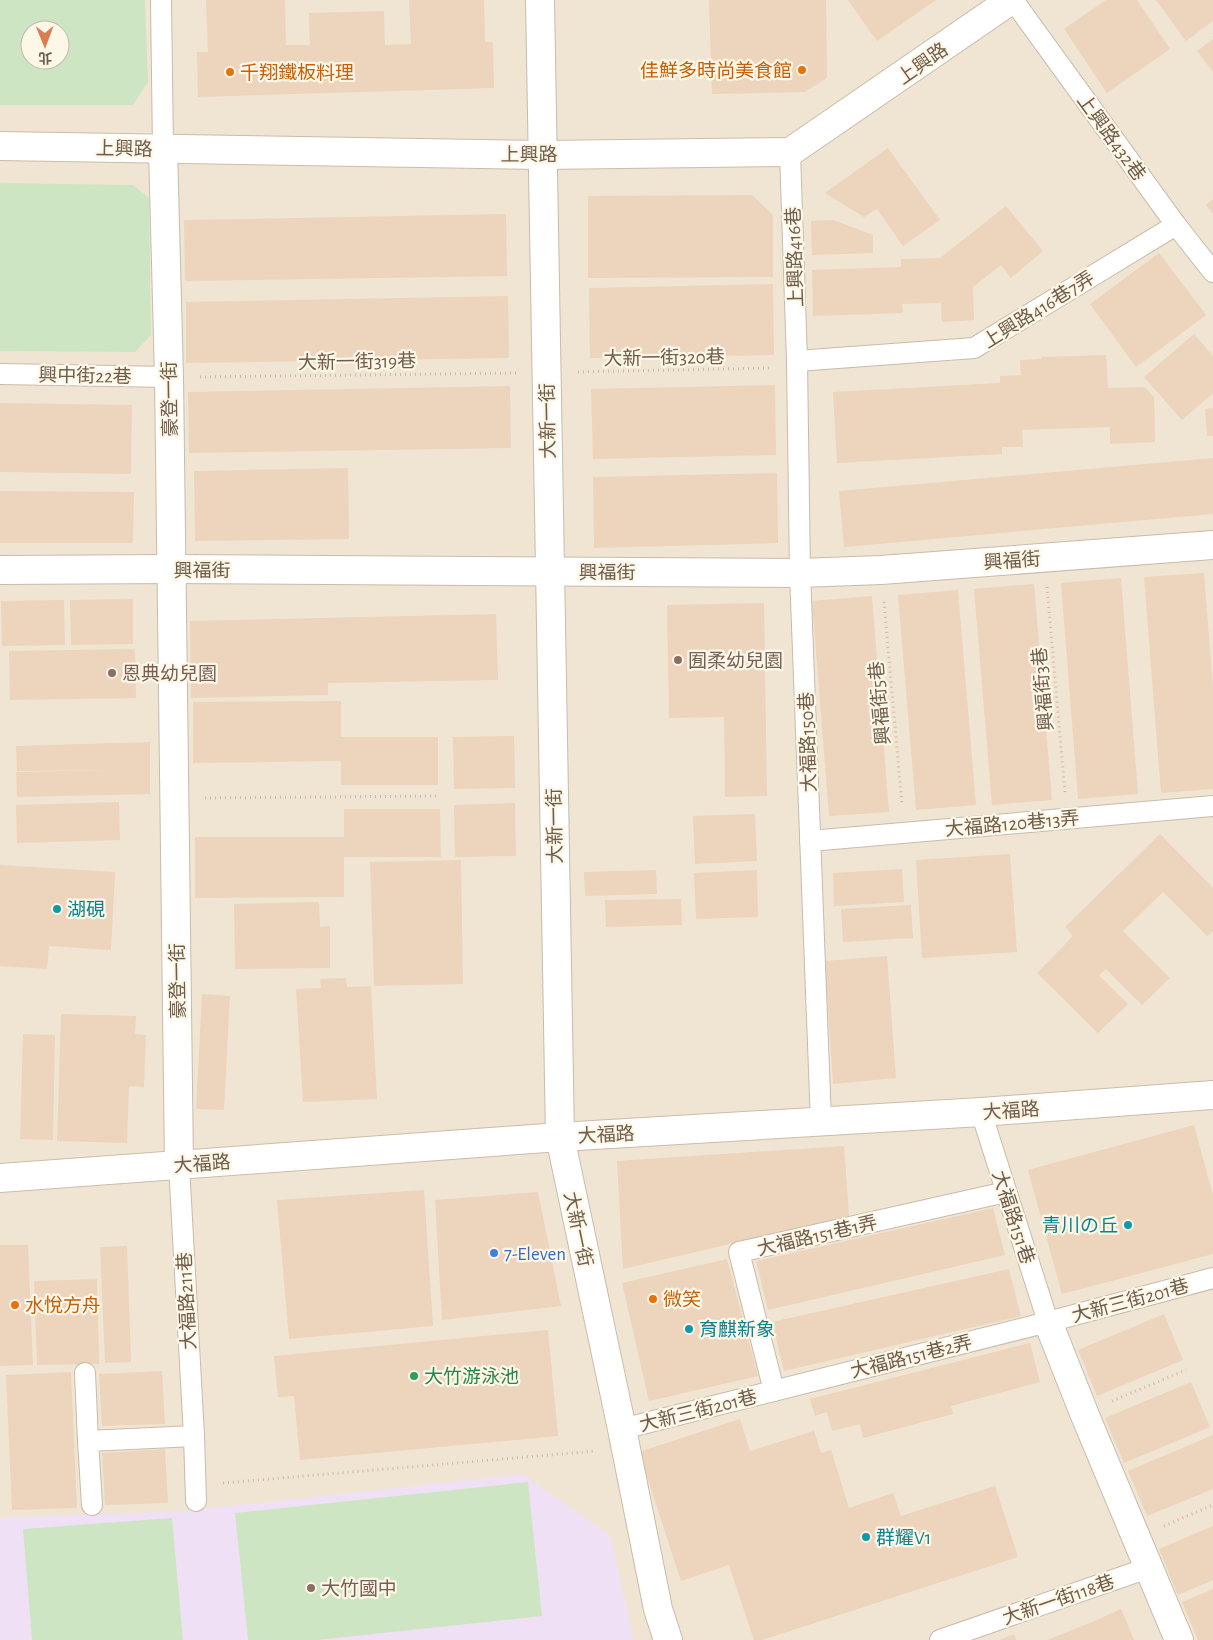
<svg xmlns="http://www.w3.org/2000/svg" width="1213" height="1640" viewBox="0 0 1213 1640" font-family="'Alegreya Sans','Noto Sans TC','Noto Sans JP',sans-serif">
	<rect width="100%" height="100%" fill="#faf3e3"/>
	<path fill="#f0e5d2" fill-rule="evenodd" d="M0,0h1213v1640h-1213zM30,30h30v30h-30z"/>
	<polygon fill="#f0e0f6" points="522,1474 610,1535 634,1640 0,1640 0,1518 185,1511"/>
	<g fill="#cee5c3" fill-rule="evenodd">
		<path d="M0,0h145l3,82 -15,23h-133zM30,30h30v30h-30z"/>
		<polygon points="0,183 133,185 149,198 151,335 135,352 0,351"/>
		<polygon points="528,1482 542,1616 317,1640 248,1640 235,1513"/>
		<polygon points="172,1518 183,1640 32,1640 23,1529"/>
	</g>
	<g fill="#ecd4bd">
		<polygon points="206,0 285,0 286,45 310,45 309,13 384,11 385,45 411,44 409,0 484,0 485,42 493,42 494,88 198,97 197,52 208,52"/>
		<polygon points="709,0 826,0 827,78 805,92 712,94"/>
		<polygon points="848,0 936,0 877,41"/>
		<polygon points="1106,0 1137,0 1170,49 1107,93 1064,29"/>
		<polygon points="1156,0 1213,0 1213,21 1186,41"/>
		<polygon points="1213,39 1213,72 1197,51"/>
		<polygon points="888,148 940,220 903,246 877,209 864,217 825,193"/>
		<polygon points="752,195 773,215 773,277 588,278 588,196"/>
		<polygon points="1213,199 1213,214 1206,205"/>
		<polygon points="1006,206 1043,251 1011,278 1001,265 973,287 974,320 942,322 941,303 902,304 903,313 813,316 812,270 901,267 901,259 940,258"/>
		<polygon points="506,214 507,276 185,281 184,220"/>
		<polygon points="833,220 873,235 873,253 812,255 811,221"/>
		<polygon points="1159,253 1206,315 1136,367 1090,304"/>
		<polygon points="773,284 774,355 590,358 589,288"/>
		<polygon points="508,296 509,358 186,363 186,302"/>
		<polygon points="1194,334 1213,356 1213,393 1182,420 1144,377"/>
		<polygon points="1106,355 1108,388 1144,387 1154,397 1155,442 1110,444 1110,427 1022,430 1023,447 1002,447 1002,454 837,463 833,392 1000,383 1000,376 1021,375 1020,360 1041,359 1041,357"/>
		<polygon points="775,385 776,455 593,459 591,389"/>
		<polygon points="510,386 511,448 189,453 188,392"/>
		<polygon points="0,403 132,405 131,474 0,472"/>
		<polygon points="1213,408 1213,436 1207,436 1205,409"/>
		<polygon points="1213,458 1213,514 844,547 839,491"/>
		<polygon points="348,468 349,539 195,541 194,471"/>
		<polygon points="777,473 778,543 594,548 593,477"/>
		<polygon points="0,491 134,492 133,543 0,543"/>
		<polygon points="1204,573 1213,687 1213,789 1161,793 1144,577"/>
		<polygon points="1121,578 1138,794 1078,799 1061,583"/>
		<polygon points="1034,584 1052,800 992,805 974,589"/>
		<polygon points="958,590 976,805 916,810 898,595"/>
		<polygon points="872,596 889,812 829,816 812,601"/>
		<polygon points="133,599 133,644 71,645 70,600"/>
		<polygon points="64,600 65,645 2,646 1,601"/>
		<polygon points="764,603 767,796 725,797 724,717 669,718 667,605"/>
		<polygon points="496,614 498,680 328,683 328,695 191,698 190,621"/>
		<polygon points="135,649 136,698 10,700 9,651"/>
		<polygon points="341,701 341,737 438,737 438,785 341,785 341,761 193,763 193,702"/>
		<polygon points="514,736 515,788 454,789 453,737"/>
		<polygon points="150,742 150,794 17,797 16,772 108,770 17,771 16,746"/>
		<polygon points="119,802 120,840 17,843 16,805"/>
		<polygon points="515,803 516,856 455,857 454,805"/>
		<polygon points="344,809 440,809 441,857 344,857 344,897 195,898 195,837 344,837"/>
		<polygon points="755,814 757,861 695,864 693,816"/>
		<polygon points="1160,834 1213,888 1213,931 1207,936 1163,892 1123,931 1170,978 1142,1005 1106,969 1099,975 1128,1004 1098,1033 1037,973 1073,936 1065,927"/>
		<polygon points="1010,854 1017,952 922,958 916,860"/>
		<polygon points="461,860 463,984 374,986 370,862"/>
		<polygon points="0,865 115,872 111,950 49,946 47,969 0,966"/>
		<polygon points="902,869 904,902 834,906 833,873"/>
		<polygon points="656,870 657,894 585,896 584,872"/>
		<polygon points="757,870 758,917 696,919 694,873"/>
		<polygon points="681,899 682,925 606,927 605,900"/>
		<polygon points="319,902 320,927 330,926 330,968 235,969 234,904"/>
		<polygon points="911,905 913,938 843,942 841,909"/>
		<polygon points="887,956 896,1078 833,1084 825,961"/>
		<polygon points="346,978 347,987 371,986 377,1099 303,1102 296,989 321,988 320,979"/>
		<polygon points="202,994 230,996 224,1110 196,1109"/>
		<polygon points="61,1014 136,1016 135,1034 146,1035 144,1087 129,1086 127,1143 57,1141"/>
		<polygon points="23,1034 55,1035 53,1140 20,1139"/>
		<polygon points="1194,1125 1213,1195 1213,1254 1062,1294 1028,1170"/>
		<polygon points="844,1146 849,1216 623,1269 617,1161"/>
		<polygon points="424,1190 433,1326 289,1339 277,1200"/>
		<polygon points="538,1192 561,1306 442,1320 435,1200"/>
		<polygon points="993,1208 1005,1255 768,1310 756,1261"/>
		<polygon points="0,1245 28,1245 33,1365 0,1366"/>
		<polygon points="127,1246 131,1362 105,1363 100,1247"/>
		<polygon points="727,1259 758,1376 649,1401 622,1283"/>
		<polygon points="1009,1269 1021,1316 784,1371 772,1322"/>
		<polygon points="97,1279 99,1364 37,1365 34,1281"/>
		<polygon points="1164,1314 1183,1360 1097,1396 1078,1350"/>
		<polygon points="548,1330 558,1436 300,1460 294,1396 278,1397 274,1356"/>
		<polygon points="1030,1343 1040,1382 951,1406 953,1414 863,1438 860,1424 832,1431 827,1412 815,1416 810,1399"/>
		<polygon points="162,1371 165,1424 102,1426 99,1374"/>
		<polygon points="71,1372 77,1508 12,1510 6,1375"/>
		<polygon points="1191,1382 1210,1427 1124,1463 1105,1418"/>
		<polygon points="740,1419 750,1451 814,1431 821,1453 831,1450 849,1508 893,1493 901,1516 995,1486 1018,1557 762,1640 754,1640 729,1565 681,1581 639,1452"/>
		<polygon points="1213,1435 1213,1489 1147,1516 1128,1471"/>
		<polygon points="165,1449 168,1503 105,1505 102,1453"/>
		<polygon points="1213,1526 1213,1580 1178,1595 1159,1549"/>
		<polygon points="1213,1589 1213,1640 1198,1640 1182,1602"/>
		<polygon points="1121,1609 1134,1640 1047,1640 1097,1620"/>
		<polygon points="1014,1634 1016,1640 999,1640"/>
	</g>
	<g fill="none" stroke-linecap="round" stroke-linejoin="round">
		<g stroke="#c9bbaa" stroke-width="22">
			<g id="lane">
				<polyline points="161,0 163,149"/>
				<polyline points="1013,0 1176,225 1213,272"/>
				<polyline points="790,152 797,361 800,573 821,1122"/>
				<polyline points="797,361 974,348 1176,225"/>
				<polyline points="0,374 169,377"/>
				<polyline points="810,841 1213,806"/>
				<polyline points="981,1112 1048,1322"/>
				<polyline points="179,1165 194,1436 196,1501"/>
				<polyline points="85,1373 88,1441"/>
				<polyline points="774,1391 739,1252 1006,1192"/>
				<polyline points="622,1429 1048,1322 1213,1278"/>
				<polyline points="92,1505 88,1441 194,1436"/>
				<polyline points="940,1640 1148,1568"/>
			</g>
		</g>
		<g stroke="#c9bbaa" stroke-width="30">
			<g id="street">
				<polyline points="540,0 560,1137 622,1429 658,1609 668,1640"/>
				<polyline points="163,149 169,377 179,1165"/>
				<polyline points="0,570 172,569 800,573 881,570 1213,545"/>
				<polyline points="1048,1322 1084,1413 1179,1640"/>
			</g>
		</g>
		<g stroke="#ccbca9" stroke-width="30">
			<g id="secondary">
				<polyline points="0,146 542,155 790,152 1011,0"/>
				<polyline points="0,1178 560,1137 981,1112 1213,1095"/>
			</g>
		</g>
		<g stroke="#d1b8a1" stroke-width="3" stroke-dasharray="1 4" stroke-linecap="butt">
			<polyline points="578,372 769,368"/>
			<polyline points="200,377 517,373"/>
			<polyline points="1047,587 1065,793"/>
			<polyline points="884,602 902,805"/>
			<polyline points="205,798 437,796"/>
			<polyline points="1112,1401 1186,1370"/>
			<polyline points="223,1483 596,1451"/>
			<polyline points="1164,1526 1213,1505"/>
		</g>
		<use href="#lane" stroke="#fff" stroke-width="20"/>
		<use href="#street" stroke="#fff" stroke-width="28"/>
		<use href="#secondary" stroke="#fff" stroke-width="28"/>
	</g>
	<g fill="#e8710a" stroke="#fdf7e8" stroke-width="2">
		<circle cx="802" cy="70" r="5"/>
		<circle cx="230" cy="72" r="5"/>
		<circle cx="653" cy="1299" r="5"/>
		<circle cx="15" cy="1305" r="5"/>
	</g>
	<g fill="#8d6e63" stroke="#fdf7e8" stroke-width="2">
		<circle cx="678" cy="660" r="5"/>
		<circle cx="112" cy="673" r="5"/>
		<circle cx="311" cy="1588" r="5"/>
	</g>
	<g fill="#0f9aa8" stroke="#fdf7e8" stroke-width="2">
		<circle cx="57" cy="909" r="5"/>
		<circle cx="1128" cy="1225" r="5"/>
		<circle cx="689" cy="1329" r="5"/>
		<circle cx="866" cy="1537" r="5"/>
	</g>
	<circle fill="#3f7fe0" stroke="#fdf7e8" stroke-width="2" cx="494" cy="1253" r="5"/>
	<circle fill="#2e9e5b" stroke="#fdf7e8" stroke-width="2" cx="414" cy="1376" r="5"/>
	<g text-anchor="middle" stroke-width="4.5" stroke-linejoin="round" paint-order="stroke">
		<g font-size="19" fill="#6f5c4b" stroke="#fdf7e8">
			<text transform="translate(922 63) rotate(-35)" y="7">上興路</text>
			<text transform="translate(1112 137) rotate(54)" y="7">上興路432巷</text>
			<text transform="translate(124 148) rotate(1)" y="7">上興路</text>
			<text x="529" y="161">上興路</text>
			<text transform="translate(794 257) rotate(-92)" y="7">上興路416巷</text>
			<text transform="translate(1038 309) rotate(-32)" y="7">上興路416巷7弄</text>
			<text transform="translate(664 357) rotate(-1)" y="7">大新一街320巷</text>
			<text transform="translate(357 361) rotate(-1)" y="7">大新一街319巷</text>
			<text transform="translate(85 375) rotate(1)" y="7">興中街22巷</text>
			<text transform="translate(169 399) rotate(-91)" y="7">豪登一街</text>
			<text transform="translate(547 421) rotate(-91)" y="7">大新一街</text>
			<text transform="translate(1012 560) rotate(-4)" y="7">興福街</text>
			<text x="202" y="577">興福街</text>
			<text x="607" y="579">興福街</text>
			<text transform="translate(1042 689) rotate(-95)" y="7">興福街3巷</text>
			<text transform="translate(879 703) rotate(-95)" y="7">興福街5巷</text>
			<text transform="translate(807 742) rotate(-92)" y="7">大福路150巷</text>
			<text transform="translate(1012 823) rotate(-5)" y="7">大福路120巷13弄</text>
			<text transform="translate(554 826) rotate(-91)" y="7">大新一街</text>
			<text transform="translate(177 981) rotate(-91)" y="7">豪登一街</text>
			<text transform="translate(1011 1110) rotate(-4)" y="7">大福路</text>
			<text transform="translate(606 1134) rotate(-3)" y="7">大福路</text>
			<text transform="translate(202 1163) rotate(-4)" y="7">大福路</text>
			<text transform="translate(1014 1217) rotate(72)" y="7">大福路151巷</text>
			<text transform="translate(579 1229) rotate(78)" y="7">大新一街</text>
			<text transform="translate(817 1235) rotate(-13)" y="7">大福路151巷1弄</text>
			<text transform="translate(1130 1300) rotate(-15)" y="7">大新三街201巷</text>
			<text transform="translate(186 1301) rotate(-93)" y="7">大福路211巷</text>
			<text transform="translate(911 1356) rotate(-14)" y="7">大福路151巷2弄</text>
			<text transform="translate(698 1410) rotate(-14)" y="7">大新三街201巷</text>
			<text transform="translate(1058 1599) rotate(-19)" y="7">大新一街118巷</text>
		</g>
		<g font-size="19" fill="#c56008" stroke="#fdf7e8" text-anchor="start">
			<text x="792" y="77" text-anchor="end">佳鮮多時尚美食館</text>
			<text x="240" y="79">千翔鐵板料理</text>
			<text x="663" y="1306">微笑</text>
			<text x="25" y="1312">水悅方舟</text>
		</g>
		<g font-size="19" fill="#785e54" stroke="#fdf7e8" text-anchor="start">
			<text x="688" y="667">囿柔幼兒園</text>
			<text x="122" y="680">恩典幼兒園</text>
			<text x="321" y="1595">大竹國中</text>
		</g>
		<g font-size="19" fill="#0d838f" stroke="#fdf7e8" text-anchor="start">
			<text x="67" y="916">湖硯</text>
			<text x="1118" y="1232" text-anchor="end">青川の丘</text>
			<text x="699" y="1336">育麒新象</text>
			<text x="876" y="1544">群耀V1</text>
		</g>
		<g font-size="19" fill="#366cbe" stroke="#fdf7e8" text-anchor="start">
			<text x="504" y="1260">7-Eleven</text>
		</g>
		<g font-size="19" fill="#27864d" stroke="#fdf7e8" text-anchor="start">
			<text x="424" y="1383">大竹游泳池</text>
		</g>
	</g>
	<g transform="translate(45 45) rotate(179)"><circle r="24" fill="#fdf7e8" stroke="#c4b9a9"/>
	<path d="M0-4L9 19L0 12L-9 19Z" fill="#d97e53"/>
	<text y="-8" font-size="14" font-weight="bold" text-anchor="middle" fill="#6f5c4b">北</text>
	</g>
</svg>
